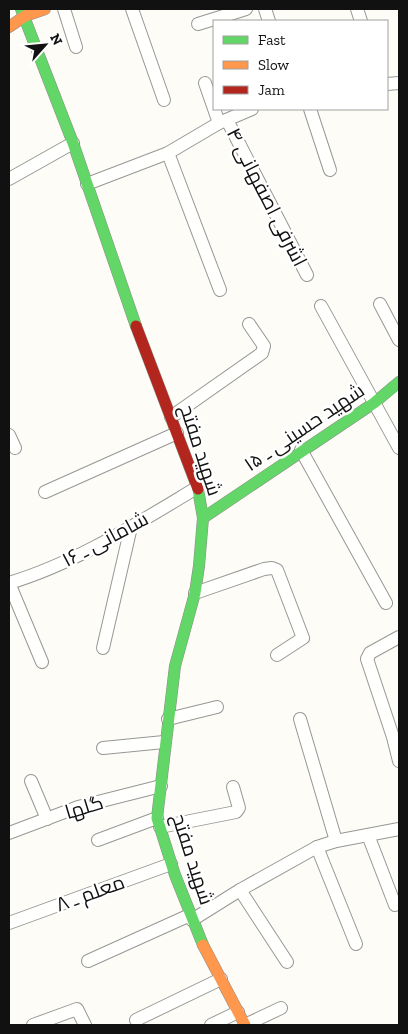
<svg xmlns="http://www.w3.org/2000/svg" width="408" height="1034" viewBox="0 0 408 1034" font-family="'Zilla Slab',Cairo,serif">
	<rect width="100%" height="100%" fill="#fdfcf7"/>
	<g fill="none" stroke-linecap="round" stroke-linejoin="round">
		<g stroke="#979795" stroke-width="14">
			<g id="street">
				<polyline points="64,9 76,47"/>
				<polyline points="132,9 164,100"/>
				<polyline points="265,9 269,21"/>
				<polyline points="357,9 361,21"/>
				<polyline points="198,24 246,9"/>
				<polyline points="205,83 219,123"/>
				<polyline points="387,84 399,83"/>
				<polyline points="310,109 330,170"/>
				<polyline points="227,120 307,275"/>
				<polyline points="168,153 220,290"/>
				<polyline points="9,179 73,143"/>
				<polyline points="87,184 168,153 219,123 252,109"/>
				<polyline points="380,304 399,340"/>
				<polyline points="321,306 399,448"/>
				<polyline points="171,417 262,353 264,346 249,324"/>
				<polyline points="9,435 15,448"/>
				<polyline points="301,450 386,603"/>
				<polyline points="45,492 177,433"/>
				<path d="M9,583c67,-20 129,-60 189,-96"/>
				<polyline points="9,583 42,662"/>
				<polyline points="195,593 264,569 272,568 277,570 303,638 277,655"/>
				<polyline points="399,637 370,653 367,659 393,737 399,761"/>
				<polyline points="103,648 131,527"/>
				<polyline points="168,719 217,707"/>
				<polyline points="300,719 336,841"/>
				<polyline points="103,748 164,742"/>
				<polyline points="31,781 47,819"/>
				<polyline points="160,827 236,812 239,808 233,787"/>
				<polyline points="9,833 78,807 161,786"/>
				<polyline points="368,835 395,905"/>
				<polyline points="98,840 157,818"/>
				<polyline points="317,847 356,944"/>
				<polyline points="240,890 287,962"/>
				<polyline points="192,920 240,890 317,847 336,841 399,829"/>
				<polyline points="9,923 171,864"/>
				<polyline points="88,961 190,915"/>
				<polyline points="136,1020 221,979"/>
				<polyline points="33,1025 77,1009 85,1025"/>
				<polyline points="211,1025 238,1012"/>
				<polyline points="245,1025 281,1008"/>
			</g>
		</g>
		<g stroke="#8e8d8b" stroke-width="12">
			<g id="fast">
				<polyline points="21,9 73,143 136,326"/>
				<polyline points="198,489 203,518 199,566 195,593 175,666 157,818 175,875 203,945"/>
				<polyline points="203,518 374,403 399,382"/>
			</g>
		</g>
		<g stroke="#8e8d8b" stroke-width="12">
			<g id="slow">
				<polyline points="9,27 25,16 45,9"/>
				<polyline points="203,945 245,1025"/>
			</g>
		</g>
		<g stroke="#8e8d8b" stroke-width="12">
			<polyline id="jam" points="136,326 198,489"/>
		</g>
		<use href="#street" stroke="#fffffe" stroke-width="12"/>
		<use href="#fast" stroke="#63d668" stroke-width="11"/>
		<use href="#slow" stroke="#ff974d" stroke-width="11"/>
		<use href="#jam" stroke="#b3261e" stroke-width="11"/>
	</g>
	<g text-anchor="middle" stroke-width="5" stroke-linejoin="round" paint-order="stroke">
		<g font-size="20" fill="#111" stroke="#fff">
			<text transform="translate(267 197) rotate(63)" y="7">اشرفی اصفهانی ۴</text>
			<text transform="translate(304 427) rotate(-34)" y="7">شهید حسینی ـ ۱۵</text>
			<text transform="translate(201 450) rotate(72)" y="7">شهید مفتح</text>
			<text transform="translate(105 539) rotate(-28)" y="7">شامانی ـ ۱۶</text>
			<text transform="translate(84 807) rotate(-17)" y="7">گلها</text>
			<text transform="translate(193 859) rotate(72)" y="7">شهید مفتح</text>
			<text transform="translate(90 893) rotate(-20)" y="7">معلم ـ ۸</text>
		</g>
	</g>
	<rect width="408" height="1034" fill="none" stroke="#111111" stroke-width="20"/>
	<rect x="213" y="20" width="175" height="90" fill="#ffffff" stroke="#a0a0a0"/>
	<rect x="223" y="36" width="25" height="8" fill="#63d668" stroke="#a0a0a0"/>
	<text x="258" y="45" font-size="15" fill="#111111">Fast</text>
	<rect x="223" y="61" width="25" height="8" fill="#ff974d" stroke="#a0a0a0"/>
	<text x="258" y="70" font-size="15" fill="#111111">Slow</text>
	<rect x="223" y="86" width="25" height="8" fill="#b3261e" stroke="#a0a0a0"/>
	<text x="258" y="95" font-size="15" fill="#111111">Jam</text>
	<g transform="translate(45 45) rotate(63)" stroke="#ffffff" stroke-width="4" paint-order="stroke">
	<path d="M0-4L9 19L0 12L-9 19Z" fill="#111111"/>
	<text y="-8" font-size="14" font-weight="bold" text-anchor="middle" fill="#111111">N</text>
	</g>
</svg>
